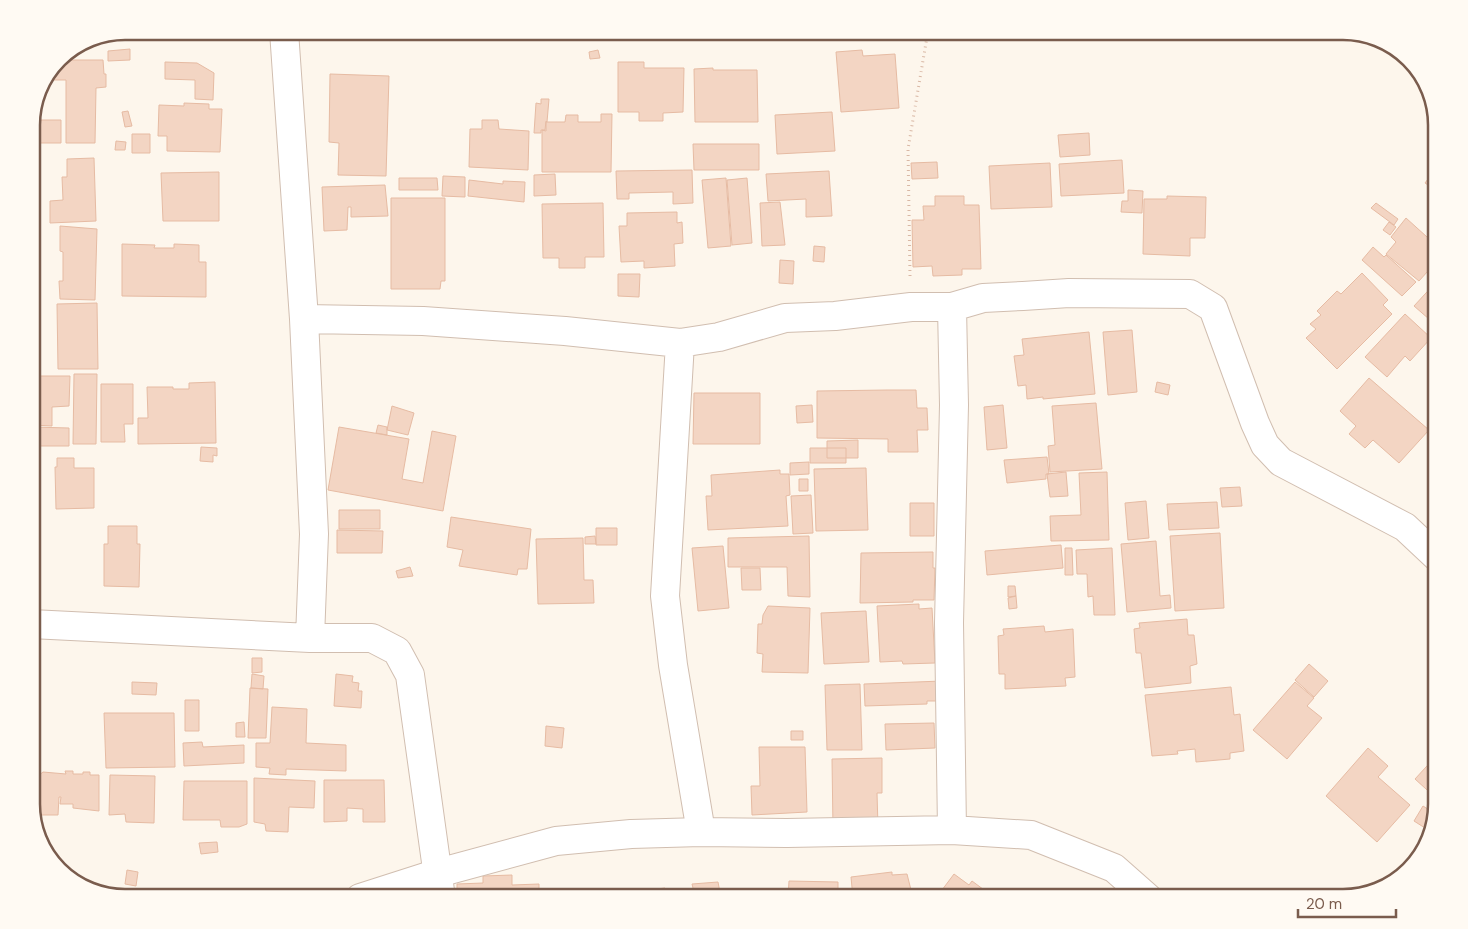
<svg xmlns="http://www.w3.org/2000/svg" width="1468" height="929" font-family="'DM Sans',sans-serif">
	<rect width="100%" height="100%" fill="#fdf6ec"/>
	<!-- building -->
	<path fill="#f3d5c3" stroke="#e6bba3" d="M 130,49 L 130,60 L 108,61 L 108,51 Z
		M 598,50 L 600,58 L 590,59 L 589,52 Z
		M 862,50 L 863,56 L 895,54 L 899,108 L 841,112 L 836,52 Z
		M 58,60 L 103,60 L 104,74 L 106,74 L 106,87 L 96,88 L 95,143 L 66,143 L 66,80 L 49,80 Z
		M 165,62 L 197,63 L 214,73 L 213,100 L 195,99 L 195,80 L 165,79 Z
		M 618,62 L 644,62 L 644,68 L 684,68 L 683,112 L 663,113 L 663,121 L 639,121 L 639,112 L 618,112 Z
		M 713,68 L 713,70 L 757,70 L 758,122 L 695,122 L 694,69 Z
		M 330,74 L 389,76 L 386,176 L 338,175 L 339,143 L 329,142 Z
		M 541,99 L 549,99 L 547,122 L 546,121 L 545,130 L 541,130 L 541,133 L 534,133 L 536,103 L 541,104 Z
		M 184,103 L 209,104 L 209,109 L 222,109 L 220,152 L 167,151 L 167,136 L 158,136 L 159,105 L 184,106 Z
		M 128,111 L 132,126 L 125,127 L 122,112 Z
		M 832,112 L 835,151 L 777,154 L 775,115 Z
		M 601,114 L 612,114 L 611,172 L 542,172 L 542,130 L 546,131 L 546,122 L 565,122 L 566,115 L 578,115 L 578,122 L 601,122 Z
		M 40,120 L 61,120 L 61,143 L 38,143 Z
		M 482,120 L 498,120 L 499,129 L 529,131 L 528,170 L 469,167 L 470,129 L 482,129 Z
		M 1089,133 L 1090,155 L 1060,157 L 1058,135 Z
		M 132,134 L 150,134 L 150,153 L 132,153 Z
		M 116,141 L 126,142 L 125,150 L 115,150 Z
		M 693,144 L 759,144 L 759,170 L 694,170 Z
		M 94,158 L 96,221 L 50,223 L 50,201 L 63,200 L 62,177 L 67,177 L 67,159 Z
		M 1122,160 L 1124,193 L 1061,196 L 1059,164 Z
		M 937,162 L 938,178 L 912,179 L 911,163 Z
		M 1050,163 L 1052,207 L 991,209 L 989,166 Z
		M 1437,167 L 1437,191 L 1425,183 Z
		M 692,170 L 693,203 L 673,204 L 673,192 L 629,193 L 629,199 L 617,199 L 616,171 Z
		M 829,171 L 832,216 L 806,217 L 806,199 L 768,201 L 766,174 Z
		M 219,172 L 219,221 L 163,221 L 161,173 Z
		M 555,174 L 556,195 L 534,196 L 534,175 Z
		M 443,176 L 465,177 L 465,197 L 442,196 Z
		M 399,178 L 437,178 L 438,190 L 399,190 Z
		M 726,178 L 731,246 L 708,248 L 702,180 Z
		M 747,178 L 752,243 L 732,245 L 727,180 Z
		M 469,180 L 503,184 L 503,181 L 525,182 L 524,202 L 468,196 Z
		M 385,185 L 388,216 L 351,217 L 351,207 L 348,207 L 347,230 L 324,231 L 322,187 Z
		M 1128,190 L 1143,191 L 1142,213 L 1121,212 L 1122,201 L 1128,201 Z
		M 935,196 L 964,196 L 964,205 L 979,205 L 981,269 L 962,269 L 962,275 L 933,276 L 932,266 L 913,267 L 912,220 L 924,220 L 923,206 L 935,206 Z
		M 1167,196 L 1206,197 L 1205,238 L 1190,238 L 1190,256 L 1143,254 L 1144,199 L 1167,199 Z
		M 391,198 L 445,198 L 445,281 L 441,281 L 440,289 L 391,289 Z
		M 780,202 L 785,245 L 762,246 L 760,203 Z
		M 603,203 L 604,257 L 585,257 L 585,268 L 559,268 L 559,258 L 543,258 L 542,204 Z
		M 1376,203 L 1398,219 L 1394,225 L 1371,208 Z
		M 677,212 L 677,223 L 682,222 L 683,243 L 674,244 L 675,266 L 644,268 L 644,261 L 621,262 L 619,226 L 627,226 L 627,213 Z
		M 1406,218 L 1437,246 L 1437,261 L 1419,281 L 1386,254 L 1396,242 L 1391,237 Z
		M 1389,222 L 1396,227 L 1390,235 L 1383,230 Z
		M 60,226 L 97,229 L 95,300 L 60,299 L 59,281 L 63,281 L 63,252 L 60,251 Z
		M 31,227 L 36,227 L 35,292 L 31,292 Z
		M 122,244 L 155,245 L 154,248 L 174,248 L 174,244 L 199,245 L 199,262 L 206,262 L 206,297 L 122,296 Z
		M 814,246 L 825,247 L 824,262 L 813,261 Z
		M 1373,247 L 1384,257 L 1386,255 L 1416,282 L 1402,296 L 1362,260 Z
		M 780,260 L 794,261 L 793,284 L 779,283 Z
		M 1362,273 L 1388,300 L 1383,305 L 1392,314 L 1337,369 L 1306,338 L 1316,329 L 1310,324 L 1321,315 L 1317,311 L 1337,291 L 1341,294 Z
		M 618,274 L 640,274 L 639,297 L 618,296 Z
		M 1437,281 L 1437,326 L 1414,306 Z
		M 97,303 L 98,369 L 58,369 L 57,304 Z
		M 1405,314 L 1431,338 L 1410,361 L 1405,356 L 1387,377 L 1365,357 Z
		M 1132,330 L 1137,392 L 1108,395 L 1103,332 Z
		M 1089,332 L 1095,394 L 1043,399 L 1043,397 L 1027,399 L 1026,385 L 1018,386 L 1014,356 L 1024,355 L 1022,339 Z
		M 74,374 L 97,374 L 96,444 L 73,444 Z
		M 31,376 L 70,376 L 69,406 L 52,407 L 52,426 L 31,425 Z
		M 1369,378 L 1429,430 L 1399,463 L 1373,440 L 1365,448 L 1349,434 L 1356,426 L 1340,411 Z
		M 215,382 L 216,443 L 138,444 L 138,418 L 148,418 L 147,387 L 173,387 L 173,389 L 189,389 L 189,383 Z
		M 1157,382 L 1170,385 L 1168,395 L 1155,392 Z
		M 101,384 L 133,384 L 133,424 L 124,424 L 125,442 L 101,442 Z
		M 887,390 L 916,390 L 917,408 L 927,408 L 928,430 L 917,430 L 918,452 L 888,452 L 888,439 L 817,438 L 817,391 Z
		M 694,393 L 760,393 L 760,444 L 693,444 Z
		M 1096,403 L 1102,469 L 1050,472 L 1048,446 L 1055,445 L 1052,406 Z
		M 812,405 L 813,422 L 797,423 L 796,406 Z
		M 1003,405 L 1007,448 L 987,450 L 984,407 Z
		M 392,406 L 414,413 L 408,435 L 387,430 Z
		M 378,425 L 387,427 L 387,435 L 376,433 Z
		M 32,427 L 69,428 L 69,446 L 32,446 Z
		M 339,427 L 409,439 L 402,479 L 423,483 L 432,431 L 456,436 L 443,511 L 328,490 Z
		M 858,440 L 858,458 L 827,458 L 827,441 Z
		M 201,447 L 217,448 L 217,456 L 213,455 L 213,462 L 200,461 Z
		M 810,448 L 846,448 L 846,463 L 810,463 Z
		M 1047,457 L 1049,474 L 1046,474 L 1046,479 L 1007,483 L 1004,460 Z
		M 57,458 L 74,458 L 74,468 L 94,468 L 94,508 L 56,509 L 55,467 L 57,467 Z
		M 809,462 L 809,474 L 790,475 L 790,463 Z
		M 866,468 L 868,530 L 816,531 L 814,469 Z
		M 780,470 L 780,474 L 789,474 L 790,495 L 786,496 L 788,526 L 708,530 L 706,496 L 712,496 L 711,475 Z
		M 1066,472 L 1068,496 L 1050,497 L 1047,474 Z
		M 1107,472 L 1109,540 L 1051,541 L 1050,516 L 1081,515 L 1079,473 Z
		M 799,479 L 808,479 L 808,491 L 799,491 Z
		M 1240,487 L 1242,506 L 1222,507 L 1220,488 Z
		M 811,495 L 813,533 L 793,534 L 791,496 Z
		M 1146,501 L 1149,538 L 1128,540 L 1125,503 Z
		M 1217,502 L 1219,528 L 1169,530 L 1167,504 Z
		M 910,503 L 934,503 L 934,536 L 910,536 Z
		M 339,510 L 380,510 L 380,529 L 339,529 Z
		M 451,517 L 531,529 L 527,569 L 518,569 L 517,575 L 459,566 L 463,550 L 447,547 Z
		M 108,526 L 137,526 L 137,544 L 140,544 L 139,587 L 104,586 L 104,544 L 108,544 Z
		M 596,528 L 617,528 L 617,545 L 596,545 Z
		M 337,530 L 383,531 L 382,553 L 337,553 Z
		M 1220,533 L 1224,608 L 1175,611 L 1170,536 Z
		M 595,536 L 596,544 L 585,544 L 585,537 Z
		M 809,536 L 810,597 L 788,596 L 787,567 L 728,567 L 728,538 Z
		M 583,538 L 584,580 L 593,580 L 594,603 L 538,604 L 536,539 Z
		M 1156,541 L 1160,596 L 1170,595 L 1171,608 L 1127,612 L 1121,544 Z
		M 1061,545 L 1063,568 L 987,575 L 985,551 Z
		M 723,546 L 729,608 L 698,611 L 692,548 Z
		M 1065,548 L 1072,548 L 1073,575 L 1065,575 Z
		M 1112,548 L 1115,615 L 1094,615 L 1093,596 L 1088,597 L 1087,574 L 1077,574 L 1076,550 Z
		M 933,552 L 933,568 L 935,568 L 934,600 L 913,600 L 913,602 L 860,603 L 861,553 Z
		M 410,567 L 413,576 L 398,578 L 396,571 Z
		M 741,568 L 760,568 L 761,590 L 742,590 Z
		M 1008,586 L 1015,586 L 1016,596 L 1008,597 Z
		M 1016,596 L 1017,608 L 1009,609 L 1008,598 Z
		M 919,604 L 919,609 L 932,608 L 935,663 L 903,664 L 902,661 L 880,662 L 877,606 Z
		M 768,606 L 810,608 L 808,673 L 762,672 L 763,654 L 757,653 L 758,624 L 762,624 L 763,615 Z
		M 866,611 L 869,662 L 824,664 L 821,613 Z
		M 1187,619 L 1188,635 L 1194,635 L 1197,664 L 1190,666 L 1191,683 L 1145,688 L 1141,653 L 1136,653 L 1134,629 L 1140,628 L 1139,623 Z
		M 1044,626 L 1045,632 L 1073,629 L 1075,677 L 1065,678 L 1066,686 L 1005,689 L 1005,674 L 999,674 L 998,636 L 1004,635 L 1003,629 Z
		M 252,658 L 262,658 L 262,672 L 252,673 Z
		M 1309,664 L 1328,681 L 1314,697 L 1295,680 Z
		M 252,674 L 264,676 L 263,689 L 251,688 Z
		M 336,674 L 353,676 L 352,682 L 359,683 L 358,691 L 362,691 L 361,708 L 334,706 Z
		M 942,681 L 943,701 L 927,701 L 927,704 L 865,706 L 864,684 Z
		M 132,682 L 157,683 L 156,695 L 132,694 Z
		M 1295,682 L 1314,698 L 1307,706 L 1322,718 L 1287,759 L 1253,730 Z
		M 860,684 L 862,750 L 827,750 L 825,685 Z
		M 1231,687 L 1234,715 L 1240,714 L 1244,751 L 1230,753 L 1230,759 L 1196,762 L 1195,749 L 1177,751 L 1178,754 L 1152,756 L 1145,695 Z
		M 250,688 L 268,689 L 266,738 L 248,738 Z
		M 185,700 L 199,700 L 199,731 L 185,731 Z
		M 272,707 L 307,709 L 306,743 L 346,745 L 346,771 L 286,769 L 286,775 L 269,774 L 270,768 L 256,767 L 256,743 L 270,743 Z
		M 104,713 L 174,713 L 175,767 L 106,768 Z
		M 244,722 L 245,737 L 236,737 L 236,723 Z
		M 934,723 L 935,748 L 886,750 L 885,724 Z
		M 546,726 L 564,728 L 562,748 L 545,746 Z
		M 791,731 L 803,731 L 803,740 L 791,740 Z
		M 202,742 L 203,747 L 244,745 L 244,763 L 184,766 L 183,743 Z
		M 759,747 L 805,747 L 807,812 L 752,815 L 751,786 L 760,786 Z
		M 1368,748 L 1388,766 L 1378,777 L 1410,805 L 1377,842 L 1326,796 Z
		M 1437,755 L 1437,799 L 1415,779 Z
		M 882,758 L 882,793 L 877,793 L 878,827 L 833,828 L 832,759 Z
		M 65,771 L 73,771 L 73,774 L 83,774 L 83,772 L 90,772 L 90,775 L 99,775 L 99,811 L 73,808 L 73,804 L 60,804 L 61,797 L 59,797 L 58,815 L 36,815 L 38,776 L 43,772 L 66,774 Z
		M 110,775 L 155,776 L 154,823 L 126,822 L 125,814 L 109,815 Z
		M 254,778 L 315,781 L 314,808 L 289,807 L 288,832 L 266,831 L 265,824 L 254,822 Z
		M 324,780 L 384,780 L 385,822 L 363,822 L 363,809 L 347,808 L 347,821 L 324,822 Z
		M 184,781 L 247,781 L 247,824 L 239,827 L 221,827 L 220,820 L 183,820 Z
		M 1423,806 L 1434,813 L 1425,828 L 1414,821 Z
		M 217,842 L 218,852 L 201,854 L 199,843 Z
		M 127,870 L 138,872 L 136,886 L 125,884 Z
		M 892,872 L 892,875 L 907,874 L 913,898 L 853,898 L 851,877 Z
		M 954,874 L 969,885 L 972,881 L 995,898 L 936,898 Z
		M 512,875 L 512,885 L 539,884 L 539,898 L 457,898 L 457,884 L 483,883 L 483,876 Z
		M 789,881 L 838,882 L 838,898 L 788,898 Z
		M 718,882 L 721,898 L 668,898 L 668,896 L 694,892 L 692,884 Z
		M 665,888 L 666,898 L 642,898 L 641,891 Z"/>
	<g fill="none" stroke-linecap="round" stroke-linejoin="round">
		<defs>
			<path id="street" d="M 284,31 L 304,319
				M 31,624 L 310,638 L 372,638 L 397,651 L 410,675 L 441,898
				M 310,638 L 314,534 L 304,319 L 423,321 L 565,331 L 680,343
				M 952,830 L 949,623 L 954,405 L 952,307 L 983,298 L 1023,296 L 1069,293 L 1190,294 L 1213,308 L 1255,423 L 1265,445 L 1281,462 L 1405,527 L 1437,557
				M 701,832 L 673,665 L 665,596 L 680,343 L 719,337 L 785,318 L 835,316 L 911,307 L 952,307
				M 360,898 L 438,873 L 556,841 L 631,834 L 701,832 L 787,833 L 952,830 L 1031,835 L 1114,868 L 1148,898"/>
		</defs>
		<!-- street casing -->
		<use href="#street" stroke="#d1beb0" stroke-width="30"/>
		<!-- path -->
		<path stroke="#d9b8a5" stroke-width="3" stroke-dasharray="1 4" stroke-linecap="butt" d="M 910,276 L 908,149 L 928,31"/>
		<!-- street -->
		<use href="#street" stroke="#fff" stroke-width="28"/>
	</g>
	<!-- crop -->
	<path d="M0 0H1468V929H0ZM125 40H1343A85 85 0 0 1 1428 125V804A85 85 0 0 1 1343 889H125A85 85 0 0 1 40 804V125A85 85 0 0 1 125 40Z" fill="#fffaf3" fill-rule="evenodd"/>
	<path fill="none" stroke="#7a5c4d" stroke-width="2.5" d="M125 40H1343A85 85 0 0 1 1428 125V804A85 85 0 0 1 1343 889H125A85 85 0 0 1 40 804V125A85 85 0 0 1 125 40Z"/>
	<!-- scale -->
	<path d="M1298 909v8h98v-8" fill="none" stroke="#7a5c4d" stroke-width="2.5"/>
	<text x="1306" y="909" font-size="15" fill="#7a5c4d" stroke="#fffaf3" stroke-width="4" paint-order="stroke">20 m</text>
</svg>
